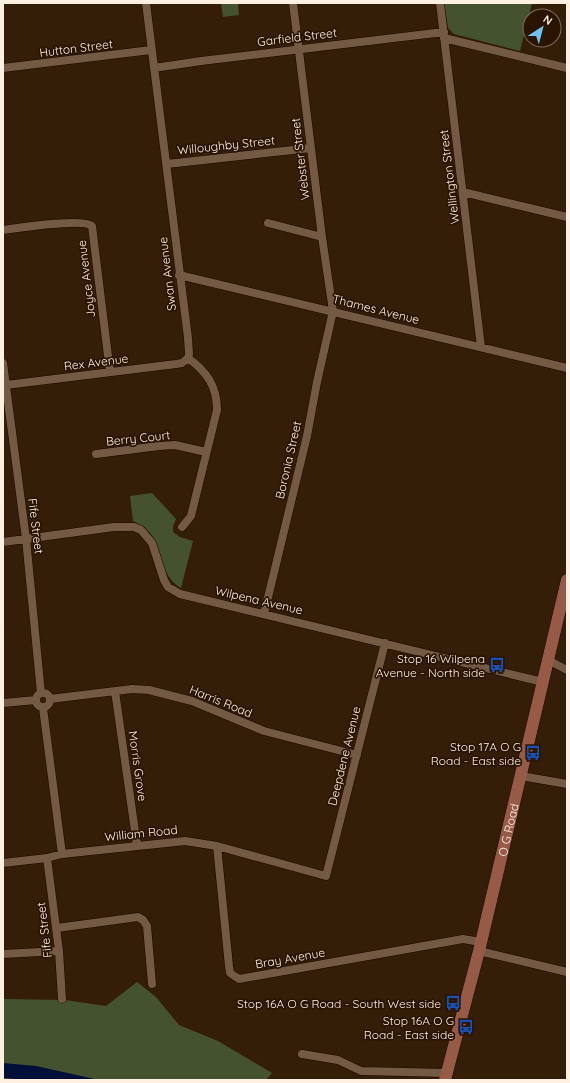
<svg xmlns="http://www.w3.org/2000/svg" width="570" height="1083" font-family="Quicksand,sans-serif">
	<rect width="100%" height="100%" fill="#341e07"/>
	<!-- green -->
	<path fill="#445230" d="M 221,3 L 238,3 L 239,15 L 223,17 Z
		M 444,3 L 532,3 L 520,51 L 454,34 L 448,28 Z
		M 152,493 L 176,519 L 173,526 L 173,532 L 180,537 L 193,541 L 181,588 C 152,570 170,538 133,521 L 130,496 Z
		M 137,982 L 156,997 L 179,1025 L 218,1041 L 272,1073 L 266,1080 L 3,1080 L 3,999 L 65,1000 L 106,1006 Z"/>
	<!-- water -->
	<path fill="#000f38" d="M 3,1063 L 36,1066 L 99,1080 L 30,1080 L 3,1078 Z"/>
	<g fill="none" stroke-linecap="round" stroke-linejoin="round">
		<defs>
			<path id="minor" d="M 146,3 L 188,338 L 189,354 L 188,358 C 207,372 217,386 217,410 L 191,516 L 182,527
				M 440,3 L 481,347
				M 444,38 L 567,68
				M 3,68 L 151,50
				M 154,68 L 201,61 L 444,32
				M 167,164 L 311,148
				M 463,192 L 567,217
				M 268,223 L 322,237
				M 3,230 C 18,228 83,218 92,226 L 110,372
				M 179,275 L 567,368
				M 3,363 L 26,539 L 41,693
				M 6,385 L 176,364 L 182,363 L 188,358
				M 96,454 L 159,446 L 175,445 L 206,452
				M 3,542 L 114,527 L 134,527 L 141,530 L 152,543 L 164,580 L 168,587 L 180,594 L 543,682
				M 264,614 L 307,436 L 317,382 L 333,311 L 322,237 L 293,3
				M 548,660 L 567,670
				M 115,691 L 137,845
				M36 700a7 7 0 1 1 14 0a7 7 0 1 1-14 0Z
				M 50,699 L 132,689 L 149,690 L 192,701 L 264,731 L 357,755
				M 3,703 L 36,700
				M 43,708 L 62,854
				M 521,776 L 567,784
				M 217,846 L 229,966 L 230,973 L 239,979 L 463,939 L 481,942
				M 47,858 L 59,951 L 62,999
				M 3,863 L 47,858 L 62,854 L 185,841 L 217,846 L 326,876 L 385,643
				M 57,928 L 138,917 L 143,920 L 147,926 L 152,984
				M 479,951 L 567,972
				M 3,954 L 59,951
				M 302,1054 L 338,1060 L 361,1071 L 447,1073"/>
			<g id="secondary">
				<path id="s1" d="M 445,1080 L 479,951 L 567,580"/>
			</g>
		</defs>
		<!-- minor casing -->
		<use href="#minor" stroke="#1a0700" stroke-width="9"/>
		<!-- secondary casing -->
		<use href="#secondary" stroke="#1a0700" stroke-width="13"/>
		<!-- minor -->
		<use href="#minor" stroke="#745a43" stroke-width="8"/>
		<!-- secondary -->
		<use href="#secondary" stroke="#975a47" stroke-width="12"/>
	</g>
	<!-- icons -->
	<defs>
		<symbol id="bus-bare" viewBox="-9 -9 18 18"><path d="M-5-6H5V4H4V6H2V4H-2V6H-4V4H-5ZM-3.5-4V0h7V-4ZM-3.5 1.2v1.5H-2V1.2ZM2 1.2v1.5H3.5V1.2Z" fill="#1a4fb4" stroke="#291400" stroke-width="2.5" paint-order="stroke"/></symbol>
	</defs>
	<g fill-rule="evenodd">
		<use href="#bus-bare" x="486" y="654" width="22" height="22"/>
		<use href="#bus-bare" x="522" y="742" width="22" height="22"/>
		<use href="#bus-bare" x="442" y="992" width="22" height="22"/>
		<use href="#bus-bare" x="455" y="1016" width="22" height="22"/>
	</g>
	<g text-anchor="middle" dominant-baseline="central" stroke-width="3.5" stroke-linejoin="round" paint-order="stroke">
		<!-- street labels -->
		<g font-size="12" fill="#fff0e2" stroke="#291400">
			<text transform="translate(297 37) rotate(-7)">Garfield Street</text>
			<text transform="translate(76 48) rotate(-7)">Hutton Street</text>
			<text transform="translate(226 145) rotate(-6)">Willoughby Street</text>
			<text transform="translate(300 159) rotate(-97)">Webster Street</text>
			<text transform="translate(449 177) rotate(-97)">Wellington Street</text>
			<text transform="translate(167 274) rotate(-97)">Swan Avenue</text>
			<text transform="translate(86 279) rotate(-97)">Joyce Avenue</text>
			<text transform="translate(376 309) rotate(14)">Thames Avenue</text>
			<text transform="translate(96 362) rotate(-7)">Rex Avenue</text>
			<text transform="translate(138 438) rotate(-6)">Berry Court</text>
			<text transform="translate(288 460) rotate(-77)">Boronia Street</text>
			<text transform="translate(36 526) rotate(83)">Fife Street</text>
			<text transform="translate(259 600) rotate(13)">Wilpena Avenue</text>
			<text transform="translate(221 701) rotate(22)">Harris Road</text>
			<text transform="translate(344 756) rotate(-76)">Deepdene Avenue</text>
			<text transform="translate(138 766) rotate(82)">Morris Grove</text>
			<text stroke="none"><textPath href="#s1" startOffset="258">O G Road</textPath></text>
			<text transform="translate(141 833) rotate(-6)">William Road</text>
			<text transform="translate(44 930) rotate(-97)">Fife Street</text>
			<text transform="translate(290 958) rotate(-10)">Bray Avenue</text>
		</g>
		<!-- poi labels -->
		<g font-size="12" fill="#fff0e2" stroke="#291400" text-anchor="end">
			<text x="485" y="658">Stop 16 Wilpena<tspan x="485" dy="14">Avenue - North side</tspan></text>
			<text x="521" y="746">Stop 17A O G<tspan x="521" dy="14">Road - East side</tspan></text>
			<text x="441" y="1003">Stop 16A O G Road - South West side</text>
			<text x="454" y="1020">Stop 16A O G<tspan x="454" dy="14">Road - East side</tspan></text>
		</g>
	</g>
	<!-- border -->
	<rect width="570" height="1083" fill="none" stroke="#fff0e2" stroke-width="8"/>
	<!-- north arrow -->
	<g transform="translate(542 28) rotate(36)"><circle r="19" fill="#291400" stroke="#7f6c5a"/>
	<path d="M0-3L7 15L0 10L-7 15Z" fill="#70c2f4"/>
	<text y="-6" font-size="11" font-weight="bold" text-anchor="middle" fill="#fff0e2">N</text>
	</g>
</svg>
